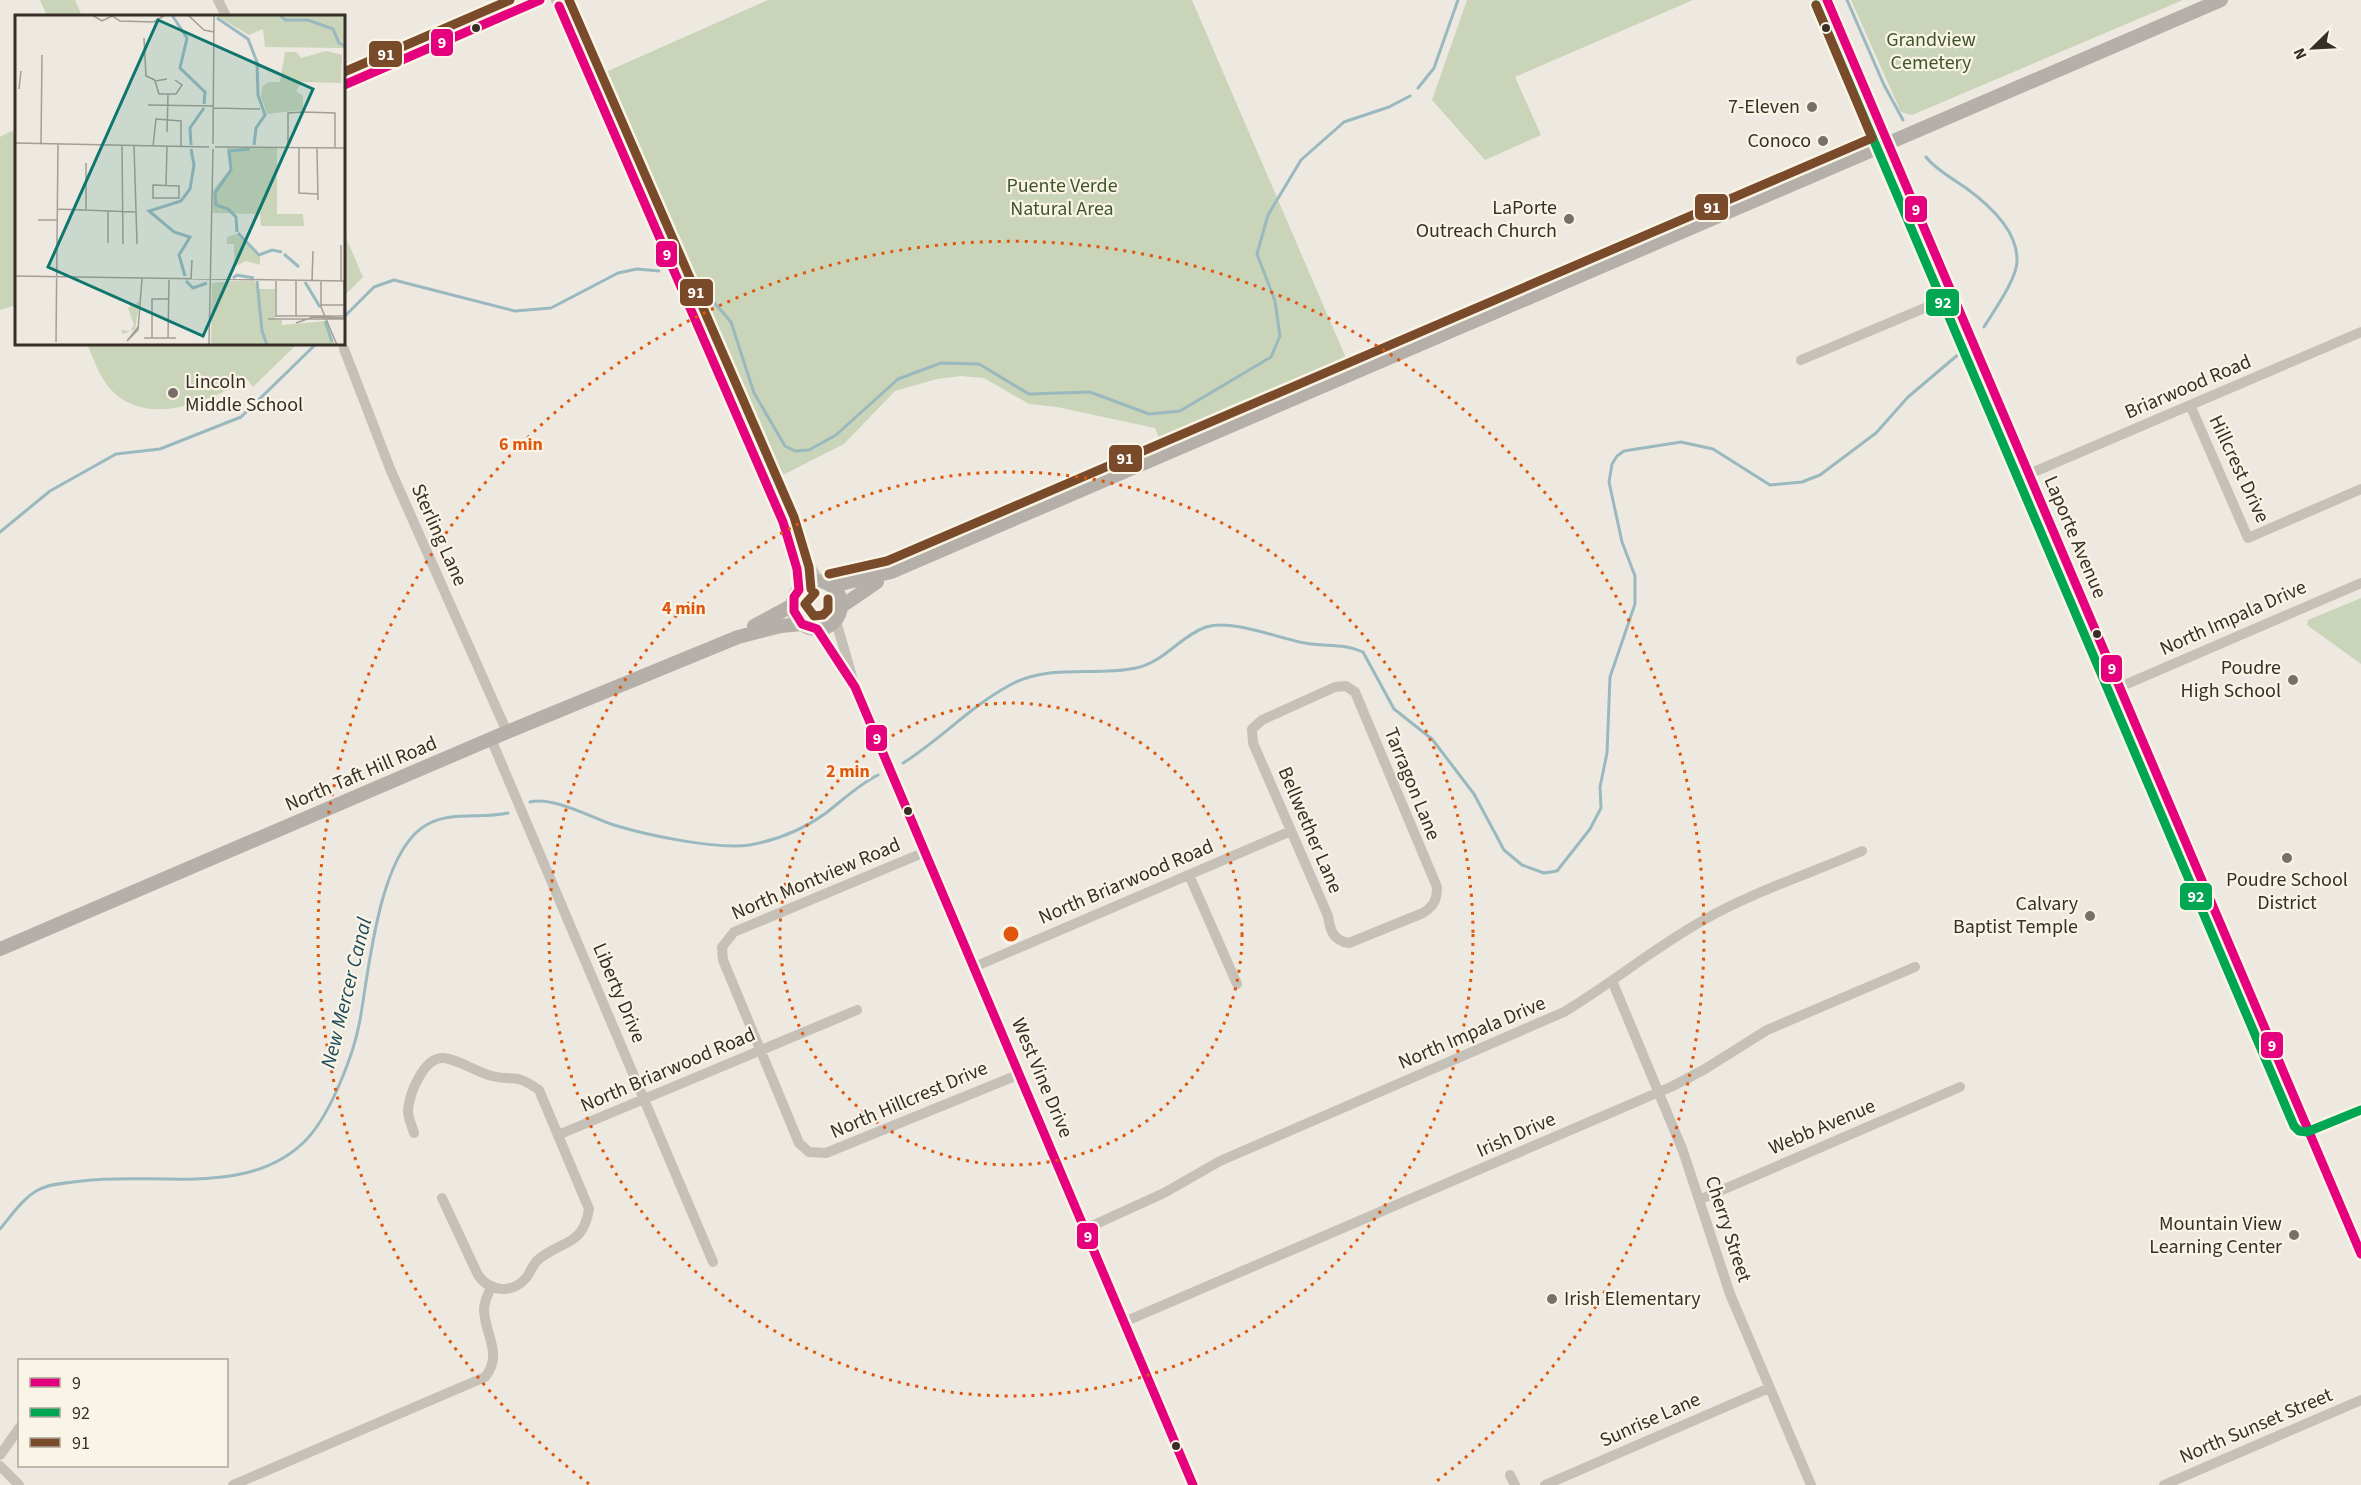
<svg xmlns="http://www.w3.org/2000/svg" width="2361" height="1485" font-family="'Source Sans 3',sans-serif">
	<rect width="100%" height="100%" fill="#ede9e0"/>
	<!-- green -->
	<path fill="#cad4b9" d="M 40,0 L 75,0 L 82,16 L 47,16 Z
		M 768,0 L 1192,0 L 1346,358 L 1160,440 L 1155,428 L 1057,407 L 1029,404 L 984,378 L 961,376 L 937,379 L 895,391 L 844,444 L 777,478 L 599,75 Z
		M 1467,0 L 1693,0 L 1515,77 L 1541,135 L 1485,160 L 1432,100 Z
		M 1851,0 L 2183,0 L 1912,115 L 1901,112 Z
		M 11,131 L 16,134 L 16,305 L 0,310 L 0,137 Z
		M 344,233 L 363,277 L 344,296 Z
		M 87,344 L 297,344 L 253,387 L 247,379 C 208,403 142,430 107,385 C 98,373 93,357 87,344 Z
		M 2361,598 L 2361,664 L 2307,625 L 2308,620 Z"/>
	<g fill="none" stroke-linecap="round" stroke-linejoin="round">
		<!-- stream -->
		<path stroke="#9ab9bf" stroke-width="3" d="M 1847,0 L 1884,85 L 1903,120
			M 1418,88 L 1434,68 L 1458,0
			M 1926,157 C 1935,169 1953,179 1966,188 C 1988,204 2018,231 2017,261 C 2017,279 1993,312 1984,327
			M 693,284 L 711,299 L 731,322 L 754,393 L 785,446 L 795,451 L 809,450 L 836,435 L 898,379 L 941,363 L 979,364 L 1029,394 L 1090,392 L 1149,414 L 1180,411 L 1271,357 L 1280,336 L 1275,301 L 1257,254 L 1268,215 L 1301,160 L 1344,122 L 1389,107 L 1410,96
			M 344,317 L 374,287 L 394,280 L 515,311 L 551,308 L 618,273 L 637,269 L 659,271
			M 0,532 L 50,491 L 116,454 L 160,449 L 241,417 L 316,344
			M 903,763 C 940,740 971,706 1010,685 C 1050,663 1094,677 1136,668 C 1166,661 1180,636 1206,627 C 1233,619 1277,638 1305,643 C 1324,647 1344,643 1363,652 L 1394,709 L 1432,739 L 1474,794 L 1504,850 L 1522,865 L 1544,873 L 1557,871 L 1590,829 L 1601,808 L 1600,787 L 1607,753 L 1610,677 L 1635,604 L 1635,576 L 1622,542 L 1609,482 L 1612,464 L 1617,456 L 1624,451 L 1681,442 L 1713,449 L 1770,485 L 1802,482 L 1820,475 L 1876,433 L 1908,397 L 1960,353
			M 530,802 C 553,796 592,818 614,825 C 646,835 717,850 750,845 C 777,840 804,829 826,813 C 843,800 858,785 878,775
			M 0,1229 C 11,1216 23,1198 38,1190 C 51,1183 68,1183 82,1181 C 155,1171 250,1199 307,1139 C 331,1113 354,1054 360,1020 C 369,970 379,849 428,824 C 452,811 482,819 508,813"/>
		<!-- minor -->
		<path stroke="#c6c1b8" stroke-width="10" d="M 218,0 L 226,16
			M 556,0 L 783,522 L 797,569 L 799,590
			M 1827,0 L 2361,1254
			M 344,85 L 540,0
			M 344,349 L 391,471 L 507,732
			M 1801,360 L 1953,296
			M 2190,405 L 2248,538 L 2361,489
			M 2029,474 L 2361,332
			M 787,527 L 819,581
			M 836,621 L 855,687 L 1193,1485
			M 817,629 L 836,656 L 845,675
			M 1346,686 L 1355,692 L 1437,887 C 1437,900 1434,906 1423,913 L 1349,943 C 1334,941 1330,931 1328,916 L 1253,743 L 1252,729 L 1262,720 L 1335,687 Z
			M 2120,687 L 2361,583
			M 491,739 L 713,1262
			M 925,852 L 734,932 L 722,947 L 723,960 L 799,1143 L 809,1152 L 826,1153 L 1020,1074
			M 1189,875 L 1237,984
			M 974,967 L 1291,831
			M 1613,983 L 1683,1151 L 1730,1294 L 1811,1485
			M 414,1133 C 412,1126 408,1118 408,1111 C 409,1094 424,1056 444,1058 C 460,1060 476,1072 492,1076 C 516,1082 513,1072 539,1090 L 589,1209 C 583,1246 563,1240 539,1259 C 533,1263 531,1272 526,1278 C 512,1294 490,1292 478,1275 L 442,1198
			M 558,1135 L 857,1010
			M 1699,1200 L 1960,1087
			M 1085,1229 L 1164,1193 L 1220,1161 L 1564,1012 C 1612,983 1654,948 1702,921 C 1752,892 1809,874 1862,851
			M 1124,1322 L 1673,1086 L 1705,1069 L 1767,1030 L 1915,967
			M 0,1455 L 20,1427
			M 0,1466 L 19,1485
			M 1510,1475 L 1515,1485
			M 233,1485 L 485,1377 C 504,1354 484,1334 484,1309 C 484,1302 488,1294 491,1287
			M 1545,1485 L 1769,1388
			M 2164,1485 L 2361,1400"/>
		<!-- major -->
		<path stroke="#b4afa8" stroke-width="14" d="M793 605a24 24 0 1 1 48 0a24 24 0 1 1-48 0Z
			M 832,586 L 891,572 L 2221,0
			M 842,606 L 877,582
			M 754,626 L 793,605
			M 0,949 L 507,732 L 738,637 L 781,626 L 802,624"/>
		<defs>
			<path id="bus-1" d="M 1827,0 L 2361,1254
				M 559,6 L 783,522 L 797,569 L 799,590 L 794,597 L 794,611 L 802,624 L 817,629 L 855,687 L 1193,1485
				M 344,85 L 540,0"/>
			<path id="bus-2" d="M 1816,5 L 2294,1126 L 2299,1131 L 2307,1132 L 2361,1110"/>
			<path id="bus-3" d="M 569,0 L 794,517 L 809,567 L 811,589
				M 344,72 L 510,0
				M 829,574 L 887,561 L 1872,138 L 1816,5
				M 815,593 L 805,604 L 814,616 L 823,615 L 828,610 L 828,599"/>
		</defs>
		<!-- bus-1 casing -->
		<use href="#bus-1" stroke="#faf4e6" stroke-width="14"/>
		<!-- bus-2 casing -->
		<use href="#bus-2" stroke="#faf4e6" stroke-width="14"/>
		<!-- bus-3 casing -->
		<use href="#bus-3" stroke="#faf4e6" stroke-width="14"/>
		<!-- bus-1 -->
		<use href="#bus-1" stroke="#e5007d" stroke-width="9"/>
		<!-- bus-2 -->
		<use href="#bus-2" stroke="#00a651" stroke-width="9"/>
		<!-- bus-3 -->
		<use href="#bus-3" stroke="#7a4b2a" stroke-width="9"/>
	</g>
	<!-- distance rings -->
	<g fill="none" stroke="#df570d" stroke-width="3" stroke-dasharray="3 6">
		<circle cx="1011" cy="934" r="231"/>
		<circle cx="1011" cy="934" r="462"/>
		<path d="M589 1484A693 693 0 1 1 1433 1484"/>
	</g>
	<!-- markers -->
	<g fill="#372e27" stroke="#faf4e6" stroke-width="2">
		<circle cx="476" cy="28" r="5"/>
		<circle cx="1826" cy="28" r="5"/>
		<circle cx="2097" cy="634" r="5"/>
		<circle cx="908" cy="811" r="5"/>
		<circle cx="1176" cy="1446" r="5"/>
	</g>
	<g fill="#776f68" stroke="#faf4e6" stroke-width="2">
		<circle cx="1812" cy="107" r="6"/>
		<circle cx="1823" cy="141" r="6"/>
		<circle cx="1569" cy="219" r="6"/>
		<circle cx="173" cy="393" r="6"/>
		<circle cx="2293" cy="680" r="6"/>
		<circle cx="2287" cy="858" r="6"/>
		<circle cx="2090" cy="916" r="6"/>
		<circle cx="2294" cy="1235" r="6"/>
		<circle cx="1552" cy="1299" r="6"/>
	</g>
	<g text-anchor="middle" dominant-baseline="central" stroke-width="4.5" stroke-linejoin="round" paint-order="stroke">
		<!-- park labels -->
		<g font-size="20" fill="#3e5629" stroke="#faf4e6">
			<text x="1931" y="40">Grandview<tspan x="1931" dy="23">Cemetery</tspan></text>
			<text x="1062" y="186">Puente Verde<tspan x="1062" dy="23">Natural Area</tspan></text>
		</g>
		<!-- poi labels -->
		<g font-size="20" fill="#372e27" stroke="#faf4e6" text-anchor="end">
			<text x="1800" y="107">7-Eleven</text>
			<text x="1811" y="141">Conoco</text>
			<text x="1557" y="208">LaPorte<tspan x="1557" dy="23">Outreach Church</tspan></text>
			<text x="185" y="382" text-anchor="start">Lincoln<tspan x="185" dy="23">Middle School</tspan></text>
			<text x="2281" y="668">Poudre<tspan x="2281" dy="23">High School</tspan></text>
			<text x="2287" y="880" text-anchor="middle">Poudre School<tspan x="2287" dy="23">District</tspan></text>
			<text x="2078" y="904">Calvary<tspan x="2078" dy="23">Baptist Temple</tspan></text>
			<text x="2282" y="1224">Mountain View<tspan x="2282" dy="23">Learning Center</tspan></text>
			<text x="1564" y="1299" text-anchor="start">Irish Elementary</text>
		</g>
		<!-- street labels -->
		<g font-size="20" fill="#372e27" stroke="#faf4e6">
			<text transform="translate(2188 387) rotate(-23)">Briarwood Road</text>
			<text transform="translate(2239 469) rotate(65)">Hillcrest Drive</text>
			<text transform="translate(439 535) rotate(66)">Sterling Lane</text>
			<text transform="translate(2075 537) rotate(67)">Laporte Avenue</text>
			<text transform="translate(2233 618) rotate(-24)">North Impala Drive</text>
			<text transform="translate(361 774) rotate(-23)">North Taft Hill Road</text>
			<text transform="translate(1412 784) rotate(68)">Tarragon Lane</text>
			<text transform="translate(1310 830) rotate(67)">Bellwether Lane</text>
			<text transform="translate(816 879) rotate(-23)">North Montview Road</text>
			<text transform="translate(1126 882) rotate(-23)">North Briarwood Road</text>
			<text transform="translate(619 993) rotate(67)">Liberty Drive</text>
			<text transform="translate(1472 1033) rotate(-23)">North Impala Drive</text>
			<text transform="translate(668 1070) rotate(-23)">North Briarwood Road</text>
			<text transform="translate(1042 1078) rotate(67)">West Vine Drive</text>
			<text transform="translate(909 1100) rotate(-23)">North Hillcrest Drive</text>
			<text transform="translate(1822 1127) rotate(-23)">Webb Avenue</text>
			<text transform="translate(1516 1135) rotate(-24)">Irish Drive</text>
			<text transform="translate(1728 1229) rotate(72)">Cherry Street</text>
			<text transform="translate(1650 1420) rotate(-24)">Sunrise Lane</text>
			<text transform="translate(2256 1426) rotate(-23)">North Sunset Street</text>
		</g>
		<!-- water labels -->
		<g font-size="21" font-style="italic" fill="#1b4a5a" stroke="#faf4e6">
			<text transform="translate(346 993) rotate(-76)">New Mercer Canal</text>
		</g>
	</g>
	<!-- overview -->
	<g transform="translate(15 15)">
		<rect width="330" height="330" fill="#ede9e0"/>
		<path d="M 330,0 L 330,33 L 250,32 L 248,14 L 234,20 L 202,1 ZM 311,36 L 327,40 L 326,68 L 287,67 L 281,76 L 288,81 L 288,95 L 252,99 L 246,82 L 247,72 L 253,67 L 265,67 L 270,37 L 281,37 L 286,43 ZM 212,133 L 262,133 L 262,199 L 288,199 L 289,211 L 246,211 L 245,199 L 198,198 L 198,175 L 215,154 ZM 221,219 L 245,241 L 245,250 L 231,246 L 219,252 L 219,229 L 212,229 L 212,222 ZM 219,266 L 239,266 L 244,274 L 260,274 L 260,305 L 267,305 L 267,310 L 312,306 L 320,330 L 196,330 L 197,268 ZM 125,286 L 120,314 L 108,319 L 106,315 L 115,316 L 119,310 L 113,293 Z" fill="#cad4b9"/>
		<path fill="none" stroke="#9ab9bf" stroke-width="3" d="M 157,0 L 172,23 L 165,53 L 190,77 L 189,89M 265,0 L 270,5 L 293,5 L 318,14 L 324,28 L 330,31M 202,3 L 233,24 L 242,47 L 243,80 L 250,100 L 241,113 L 239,130M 176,130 L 175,113 L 189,93M 222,217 L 221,202 L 213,194 L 201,190 L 200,178 L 216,155 L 214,136 L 235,134M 223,218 L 244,240 L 257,235 L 267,237M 269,239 L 284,252M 170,261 L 164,240 L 175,222 L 159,217 L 134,196 L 166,186 L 175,174 L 179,150 L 176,134M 218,263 L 222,260 L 239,263M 171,266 L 178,273 L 192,268M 242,266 L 247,316 L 252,330M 290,267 L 305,292M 310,306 L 317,327"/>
		<path fill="none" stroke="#a49e96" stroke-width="1.5" d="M 77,0 L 87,6 L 97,1M 96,0 L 105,6 L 139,7 L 150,0M 173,0 L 189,15 L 199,17M 129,23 L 131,61 L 140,65M 152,64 L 140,66 L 144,79 L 161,79 L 167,70 L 160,65M 4,74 L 6,56M 133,90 L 198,91M 199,93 L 245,94M 152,117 L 153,80M 0,128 L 194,132M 26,129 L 27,40M 198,129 L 199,0M 107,130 L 108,229M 119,130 L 122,229M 138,131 L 141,104 L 166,106 L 166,131M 200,132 L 330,133M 273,132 L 273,98 L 288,97 L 320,98 L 320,132M 284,132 L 284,178 L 302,179M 302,133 L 303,185M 138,170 L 164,171 L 164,183 L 138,183 ZM 151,170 L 152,131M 42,194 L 120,197M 71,194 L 71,148M 23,205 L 42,205M 93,228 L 93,196M 0,261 L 330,266M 176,264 L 177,245M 261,265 L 261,302M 297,266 L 298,236M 306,266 L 306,292 L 322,330M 326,266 L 326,230M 306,290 L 329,290M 261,301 L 330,301M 281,301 L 281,266M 329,301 L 329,266M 253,304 L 330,304M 281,308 L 298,302 L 330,303M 123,312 L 112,326 L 123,315 L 127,264M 129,323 L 161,323M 137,323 L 137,284 L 153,284M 153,323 L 154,265M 41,327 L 43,129M 194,330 L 198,134"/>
		<path fill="#0f766e" fill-opacity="0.15" stroke="#0f766e" stroke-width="3" d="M 143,5 L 298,74 L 188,321 L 33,252 Z"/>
		<rect width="330" height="330" fill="none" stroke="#372e27" stroke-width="3"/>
	</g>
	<circle cx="1011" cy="934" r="9" fill="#df570d" stroke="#faf4e6" stroke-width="3"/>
	<g font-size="18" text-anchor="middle" font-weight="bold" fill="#df570d" stroke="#faf4e6" stroke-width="4.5" stroke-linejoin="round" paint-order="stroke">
		<text x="521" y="450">6 min</text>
		<text x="684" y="614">4 min</text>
		<text x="848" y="777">2 min</text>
	</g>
	<g stroke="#faf4e6" stroke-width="2">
		<rect x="430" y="28" width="24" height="29" rx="6" fill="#e5007d"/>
		<rect x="368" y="40" width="35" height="28" rx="6" fill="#7a4b2a"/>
		<rect x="1694" y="193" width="35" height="28" rx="6" fill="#7a4b2a"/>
		<rect x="1904" y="195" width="24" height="28" rx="6" fill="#e5007d"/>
		<rect x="655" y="240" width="23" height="28" rx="6" fill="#e5007d"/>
		<rect x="679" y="278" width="35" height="29" rx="6" fill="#7a4b2a"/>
		<rect x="1925" y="288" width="35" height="29" rx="6" fill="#00a651"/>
		<rect x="1108" y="444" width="35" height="29" rx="6" fill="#7a4b2a"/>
		<rect x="2100" y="654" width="23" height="29" rx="6" fill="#e5007d"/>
		<rect x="865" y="724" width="23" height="28" rx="6" fill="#e5007d"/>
		<rect x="2179" y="882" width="34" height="29" rx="6" fill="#00a651"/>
		<rect x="2260" y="1031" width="24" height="28" rx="6" fill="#e5007d"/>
		<rect x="1076" y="1222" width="23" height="28" rx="6" fill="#e5007d"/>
	</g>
	<g font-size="16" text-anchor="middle" font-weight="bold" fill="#fff">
		<text x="442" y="48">9</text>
		<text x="386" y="60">91</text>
		<text x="1712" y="213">91</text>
		<text x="1916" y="215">9</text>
		<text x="667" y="260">9</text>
		<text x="696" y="298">91</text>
		<text x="1943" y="308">92</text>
		<text x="1125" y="464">91</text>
		<text x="2112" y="674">9</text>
		<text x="877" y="744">9</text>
		<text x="2196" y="902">92</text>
		<text x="2272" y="1051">9</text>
		<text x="1088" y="1242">9</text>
	</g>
	<!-- legend -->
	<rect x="18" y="1359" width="210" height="108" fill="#faf4e6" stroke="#aca59a" stroke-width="1.5"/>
	<rect x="30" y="1378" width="30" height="9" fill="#e5007d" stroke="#aca59a" stroke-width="1.5"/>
	<text x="72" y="1389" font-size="18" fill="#372e27">9</text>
	<rect x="30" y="1408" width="30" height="9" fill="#00a651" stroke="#aca59a" stroke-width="1.5"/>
	<text x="72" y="1419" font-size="18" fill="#372e27">92</text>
	<rect x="30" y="1438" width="30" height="9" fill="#7a4b2a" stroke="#aca59a" stroke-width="1.5"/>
	<text x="72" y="1449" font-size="18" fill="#372e27">91</text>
	<!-- north arrow -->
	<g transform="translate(2313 48) rotate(246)" stroke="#faf4e6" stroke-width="4.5" paint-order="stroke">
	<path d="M0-4.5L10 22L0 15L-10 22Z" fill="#372e27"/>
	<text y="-9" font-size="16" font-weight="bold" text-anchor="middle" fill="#372e27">N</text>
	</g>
</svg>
